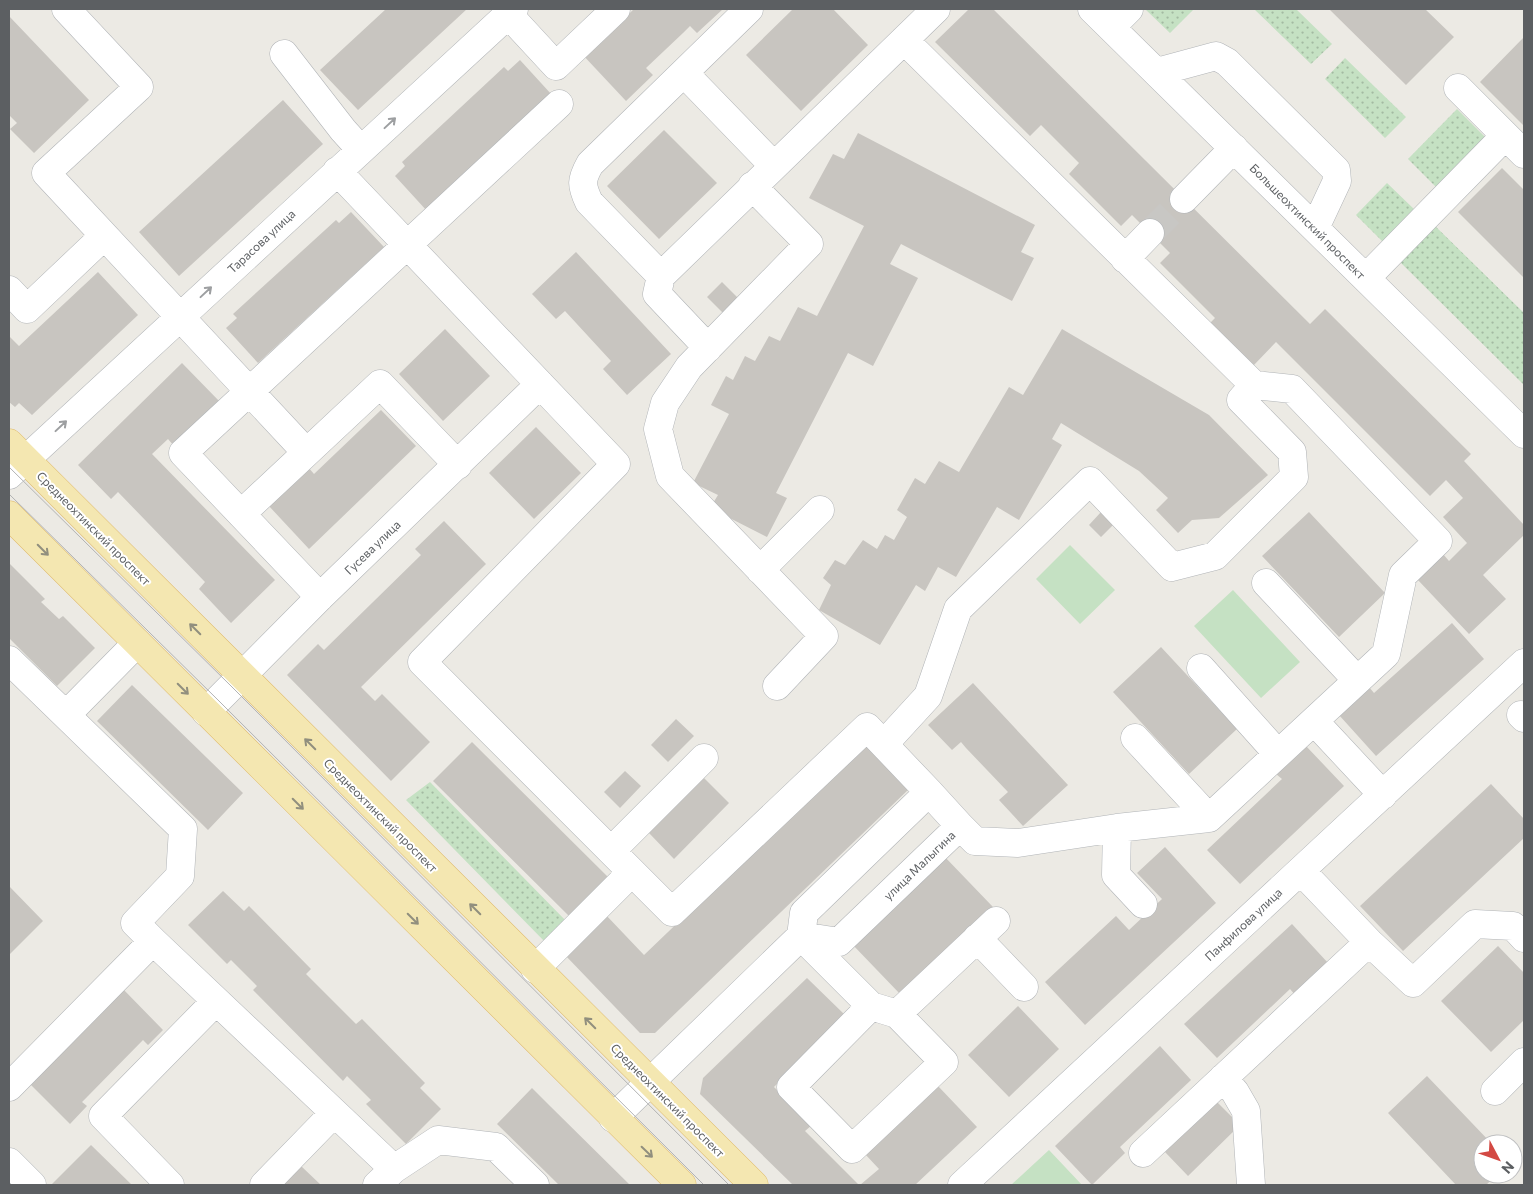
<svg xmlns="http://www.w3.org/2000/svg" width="1533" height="1194" font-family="Commissioner,sans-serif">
	<defs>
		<pattern id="grass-dots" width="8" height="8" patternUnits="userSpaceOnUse" patternTransform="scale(1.25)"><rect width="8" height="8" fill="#c5e1c3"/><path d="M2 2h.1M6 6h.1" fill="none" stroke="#a3baa2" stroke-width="1.8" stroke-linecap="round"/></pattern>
	</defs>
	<rect width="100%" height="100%" fill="#eceae4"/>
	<!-- grass -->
	<path fill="url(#grass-dots)" d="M 1145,9 L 1194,9 L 1170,33 Z
		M 1254,9 L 1296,9 L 1332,44 L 1311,64 Z
		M 1345,58 L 1406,117 L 1385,138 L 1325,79 Z
		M 1457,109 L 1485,137 L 1436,187 L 1408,159 Z
		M 1387,183 L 1416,211 L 1385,244 L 1356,215 Z
		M 1434,225 L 1524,313 L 1524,385 L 1399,261 Z
		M 430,782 L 568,923 L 547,944 L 406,800 Z"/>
	<!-- park -->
	<path fill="#c5e1c3" d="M 1070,545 L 1115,590 L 1080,624 L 1036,579 Z
		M 1233,590 L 1300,662 L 1261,698 L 1194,626 Z
		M 1049,1150 L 1082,1185 L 1011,1185 Z"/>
	<!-- building -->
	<path fill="#c8c5c0" d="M 386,9 L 467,9 L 358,110 L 320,70 Z
		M 634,9 L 723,9 L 697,33 L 690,26 L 683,33 L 646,68 L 653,75 L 626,101 L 581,53 L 605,37 Z
		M 793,9 L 833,9 L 868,45 L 801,111 L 746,55 Z
		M 969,9 L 993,9 L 1310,324 L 1325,309 L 1471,454 L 1464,461 L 1524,525 L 1524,535 L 1483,575 L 1506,599 L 1469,634 L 1417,579 L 1443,554 L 1449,561 L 1467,543 L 1443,517 L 1463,498 L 1446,480 L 1430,496 L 1276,342 L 1253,366 L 1210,323 L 1215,318 L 1160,263 L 1170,253 L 1132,215 L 1121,226 L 1069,174 L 1079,163 L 1041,125 L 1030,136 L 935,42 Z
		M 1329,9 L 1425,9 L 1454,37 L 1406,85 Z
		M 9,16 L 89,100 L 34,153 L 10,129 L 17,123 L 9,115 Z
		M 1524,37 L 1524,126 L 1480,82 Z
		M 520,60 L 552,95 L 427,211 L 395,176 L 405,166 L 402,162 L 504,67 L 508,71 Z
		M 283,100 L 323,144 L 179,276 L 139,232 Z
		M 664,130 L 717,183 L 659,239 L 607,186 Z
		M 858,133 L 1035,225 L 1021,252 L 1034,258 L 1012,301 L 901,244 L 890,264 L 918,278 L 873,366 L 848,353 L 776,493 L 787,498 L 767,537 L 710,508 L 718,495 L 693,483 L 729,414 L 711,405 L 726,376 L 733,380 L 745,356 L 755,361 L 769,336 L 780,341 L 798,307 L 817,316 L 864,226 L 809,198 L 833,154 L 844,159 Z
		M 1502,168 L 1524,190 L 1524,278 L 1458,212 Z
		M 351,212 L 384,247 L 258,363 L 226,328 L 237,318 L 233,314 L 336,220 L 339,223 Z
		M 576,252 L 671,354 L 627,395 L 603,369 L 611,361 L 565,311 L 556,319 L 532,294 Z
		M 98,272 L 138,315 L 32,415 L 19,403 L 15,407 L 9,402 L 9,336 L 19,346 Z
		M 722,282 L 738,298 L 723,313 L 707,297 Z
		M 445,329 L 490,376 L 443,421 L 399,374 Z
		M 1062,329 L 1209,415 L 1268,475 L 1219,518 L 1192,520 L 1178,533 L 1156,510 L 1168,498 L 1139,471 L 1061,423 L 1052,439 L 1062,445 L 1019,520 L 997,507 L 956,577 L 938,567 L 925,591 L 916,585 L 880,645 L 819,610 L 831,585 L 823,578 L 835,560 L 845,565 L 863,540 L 877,549 L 885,535 L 894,540 L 907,517 L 897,510 L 915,478 L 925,484 L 939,461 L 959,472 L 1009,387 L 1023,395 Z
		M 182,363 L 220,402 L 174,446 L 168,439 L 152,454 L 275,580 L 231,623 L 199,589 L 205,582 L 118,492 L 111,499 L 78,465 Z
		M 381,410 L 416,446 L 309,549 L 268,505 L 308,467 L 314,474 Z
		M 536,427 L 581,473 L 534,519 L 489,473 Z
		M 1101,512 L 1113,525 L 1101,537 L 1089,525 Z
		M 1309,512 L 1385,593 L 1339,637 L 1262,556 Z
		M 444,521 L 486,564 L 361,687 L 375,701 L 382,694 L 430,742 L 391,781 L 287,675 L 318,644 L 324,650 L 421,555 L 415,549 Z
		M 9,563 L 45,599 L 41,602 L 59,619 L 63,616 L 95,648 L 57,686 L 9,638 Z
		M 1452,623 L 1484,659 L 1376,756 L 1339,715 L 1369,687 L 1374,693 Z
		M 1161,647 L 1237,729 L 1189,774 L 1113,692 Z
		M 973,683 L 1068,785 L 1023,826 L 999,800 L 1008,792 L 966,748 L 961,742 L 952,750 L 928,725 Z
		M 132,685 L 243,793 L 208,830 L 97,721 Z
		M 676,719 L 694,736 L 668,762 L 651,745 Z
		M 472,742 L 609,878 L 570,917 L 433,781 Z
		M 864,744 L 908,790 L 655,1033 L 640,1033 L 564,954 L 605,914 L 644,955 Z
		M 1306,746 L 1344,786 L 1240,884 L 1207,850 L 1282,779 L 1276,774 Z
		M 625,771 L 641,786 L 620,808 L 604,792 Z
		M 704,778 L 729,803 L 674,859 L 649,833 Z
		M 1491,784 L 1524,819 L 1524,838 L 1403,951 L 1360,906 Z
		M 1165,847 L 1216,903 L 1085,1025 L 1045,982 L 1116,916 L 1129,930 L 1162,899 L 1137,873 Z
		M 943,855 L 993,907 L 901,995 L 851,943 Z
		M 9,886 L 43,921 L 9,955 Z
		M 223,891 L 244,911 L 249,906 L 311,969 L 306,974 L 356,1024 L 362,1019 L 425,1083 L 420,1088 L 441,1109 L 406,1144 L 366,1104 L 371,1100 L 347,1076 L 343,1081 L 253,990 L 257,986 L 231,960 L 227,964 L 188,925 Z
		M 1292,924 L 1329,964 L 1296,996 L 1290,989 L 1217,1058 L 1184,1024 Z
		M 1498,946 L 1524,973 L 1524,1020 L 1491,1052 L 1441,1001 Z
		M 807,978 L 845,1015 L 774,1087 L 812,1125 L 805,1131 L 859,1185 L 793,1185 L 700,1094 L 703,1078 Z
		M 123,989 L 163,1030 L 148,1045 L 143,1040 L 88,1096 L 82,1102 L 87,1106 L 70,1124 L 29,1083 Z
		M 1018,1006 L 1059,1049 L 1009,1097 L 968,1055 Z
		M 1160,1046 L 1191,1080 L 1120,1147 L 1125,1153 L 1092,1185 L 1055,1146 Z
		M 1427,1076 L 1492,1144 L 1483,1144 L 1483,1174 L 1498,1174 L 1486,1185 L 1456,1185 L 1388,1113 Z
		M 938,1086 L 977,1127 L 915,1185 L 860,1185 L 879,1169 L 865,1154 Z
		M 532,1088 L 550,1106 L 630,1185 L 559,1185 L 497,1124 Z
		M 1216,1101 L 1240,1125 L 1188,1176 L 1165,1152 Z
		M 91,1145 L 132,1185 L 51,1185 Z
		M 301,1166 L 321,1185 L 286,1185 L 284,1183 Z"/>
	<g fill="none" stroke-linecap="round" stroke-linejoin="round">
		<!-- minor-tunnel -->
		<path stroke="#c8c7c4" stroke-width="28" stroke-dasharray="28 14" stroke-linecap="butt" d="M 1150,233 L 1184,199"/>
		<defs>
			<path id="minor" d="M 66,9 L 139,87 L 46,173 L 306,452
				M 749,9 L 590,164 C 581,180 581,185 589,202 L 661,276 L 936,9
				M 1092,9 L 1524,434
				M 508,14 L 556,66 L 616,9
				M 1111,27 L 1129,9
				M 904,40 L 1254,385 L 1292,389 L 1438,541 L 1403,575 L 1386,654 L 1209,818 L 1117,828 L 1018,843 L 975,841 L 960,826
				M 284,54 L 343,130 L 361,150
				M 1157,72 L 1216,56 L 1227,62 L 1336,170 L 1337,181 L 1315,228
				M 684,73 L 774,166
				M 1458,88 L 1524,154
				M 337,171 L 616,464 L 422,662 L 672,912 L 867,727 L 929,792
				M 752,186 L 809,244 L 689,367 L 665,403 L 658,429 L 670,476 L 824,636 L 777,686
				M 1184,199 L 1234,148
				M 1125,259 L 1150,233
				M 661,276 L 657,294 L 708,348
				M 1366,278 L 1505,136
				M 9,290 L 27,309 L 104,236
				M 9,475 L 514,9
				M 241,514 L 380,384 L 458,465
				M 760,570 L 820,510
				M 1266,583 L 1357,680
				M 320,597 L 183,453 L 559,104
				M 9,660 L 183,829 L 180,876 L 135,923 L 153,941
				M 1201,668 L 1278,754
				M 206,712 L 320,597 L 540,384
				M 66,715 L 137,643
				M 1521,715 L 1524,718
				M 1314,721 L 1383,795
				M 1135,738 L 1209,818
				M 884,744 L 928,696 L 958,609 L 1090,481 L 1172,567 L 1215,556 L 1294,477 L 1292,452 L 1241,400 L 1254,385
				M 1117,828 L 1116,875 L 1143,904
				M 611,851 L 704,758
				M 1301,871 L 1369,942 L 1413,983 L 1475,924 L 1513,926 L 1524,938
				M 801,936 L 871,1006 L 897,1014 L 944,1062 L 852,1149 L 791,1087 L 871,1006
				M 977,938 L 1024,987
				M 535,969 L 632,872
				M 897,1014 L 996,921
				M 1223,1078 L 1235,1092 L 1246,1111 L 1251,1185
				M 9,1087 L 153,941 L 394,1169 L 438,1140 L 496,1147 L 535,1185
				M 1495,1091 L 1524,1062
				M 613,1118 L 801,936 L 804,913 L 929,792 L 960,826 L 839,942 L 801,936
				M 1143,1153 L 1369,942
				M 9,1162 L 32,1185
				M 170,1185 L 103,1116 L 216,1001
				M 264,1185 L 334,1113
				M 377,1185 L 394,1169
				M 962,1185 L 1524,663"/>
			<path id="major" d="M 9,443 L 754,1185
				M 9,515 L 682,1185"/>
		</defs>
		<!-- minor casing -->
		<use href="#minor" stroke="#b1b4b7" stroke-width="29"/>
		<!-- major casing -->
		<use href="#major" stroke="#dfb96a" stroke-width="29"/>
		<!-- minor -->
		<use href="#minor" stroke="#fff" stroke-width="28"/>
		<!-- major -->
		<use href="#major" stroke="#f4e7b1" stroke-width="28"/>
		<!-- tram -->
		<path stroke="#b2b3b3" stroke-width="1" d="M 9,467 L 231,686 L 729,1185
			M 9,494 L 218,700 L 704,1185"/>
	</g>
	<!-- one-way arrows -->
	<defs><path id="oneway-shaft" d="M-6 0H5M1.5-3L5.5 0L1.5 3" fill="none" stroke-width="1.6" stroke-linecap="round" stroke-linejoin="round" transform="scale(1.25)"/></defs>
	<g stroke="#9d9fa1">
		<use href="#oneway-shaft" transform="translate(390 123) rotate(-43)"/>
		<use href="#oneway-shaft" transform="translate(206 292) rotate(-43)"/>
		<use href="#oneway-shaft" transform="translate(61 426) rotate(-43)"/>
	</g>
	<g stroke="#918f7e">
		<use href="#oneway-shaft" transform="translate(43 550) rotate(45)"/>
		<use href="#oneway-shaft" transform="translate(195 629) rotate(-135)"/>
		<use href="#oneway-shaft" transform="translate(183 689) rotate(45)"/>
		<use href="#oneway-shaft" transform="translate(310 744) rotate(-135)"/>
		<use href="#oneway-shaft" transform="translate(298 804) rotate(45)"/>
		<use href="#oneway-shaft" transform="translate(475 909) rotate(-135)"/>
		<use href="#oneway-shaft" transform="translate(413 919) rotate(45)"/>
		<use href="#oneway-shaft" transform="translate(590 1023) rotate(-135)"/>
		<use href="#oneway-shaft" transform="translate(647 1152) rotate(44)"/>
	</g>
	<g text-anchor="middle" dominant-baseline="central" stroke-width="4" stroke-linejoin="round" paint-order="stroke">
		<!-- street labels -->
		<g font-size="12" fill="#5c5f62" stroke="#fff">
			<text transform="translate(1308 221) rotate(45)">Большеохтинский проспект</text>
			<text transform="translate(261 241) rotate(-43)">Тарасова улица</text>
			<text transform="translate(94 528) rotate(45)">Среднеохтинский проспект</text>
			<text transform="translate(372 547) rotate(-44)">Гусева улица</text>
			<text transform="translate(381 815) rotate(45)">Среднеохтинский проспект</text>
			<text transform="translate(919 865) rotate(-44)">улица Малыгина</text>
			<text transform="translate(1243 924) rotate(-43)">Панфилова улица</text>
			<text transform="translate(668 1100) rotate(45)">Среднеохтинский проспект</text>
		</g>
	</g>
	<!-- border -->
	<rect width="1533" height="1194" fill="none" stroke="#5c5f62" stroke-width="20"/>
	<!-- north arrow -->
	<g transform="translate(1498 1159) rotate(131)"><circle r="24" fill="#ffffff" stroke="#bebfc0"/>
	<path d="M0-4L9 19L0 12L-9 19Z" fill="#d34943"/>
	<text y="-8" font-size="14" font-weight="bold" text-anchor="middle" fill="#5c5f62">N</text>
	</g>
</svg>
